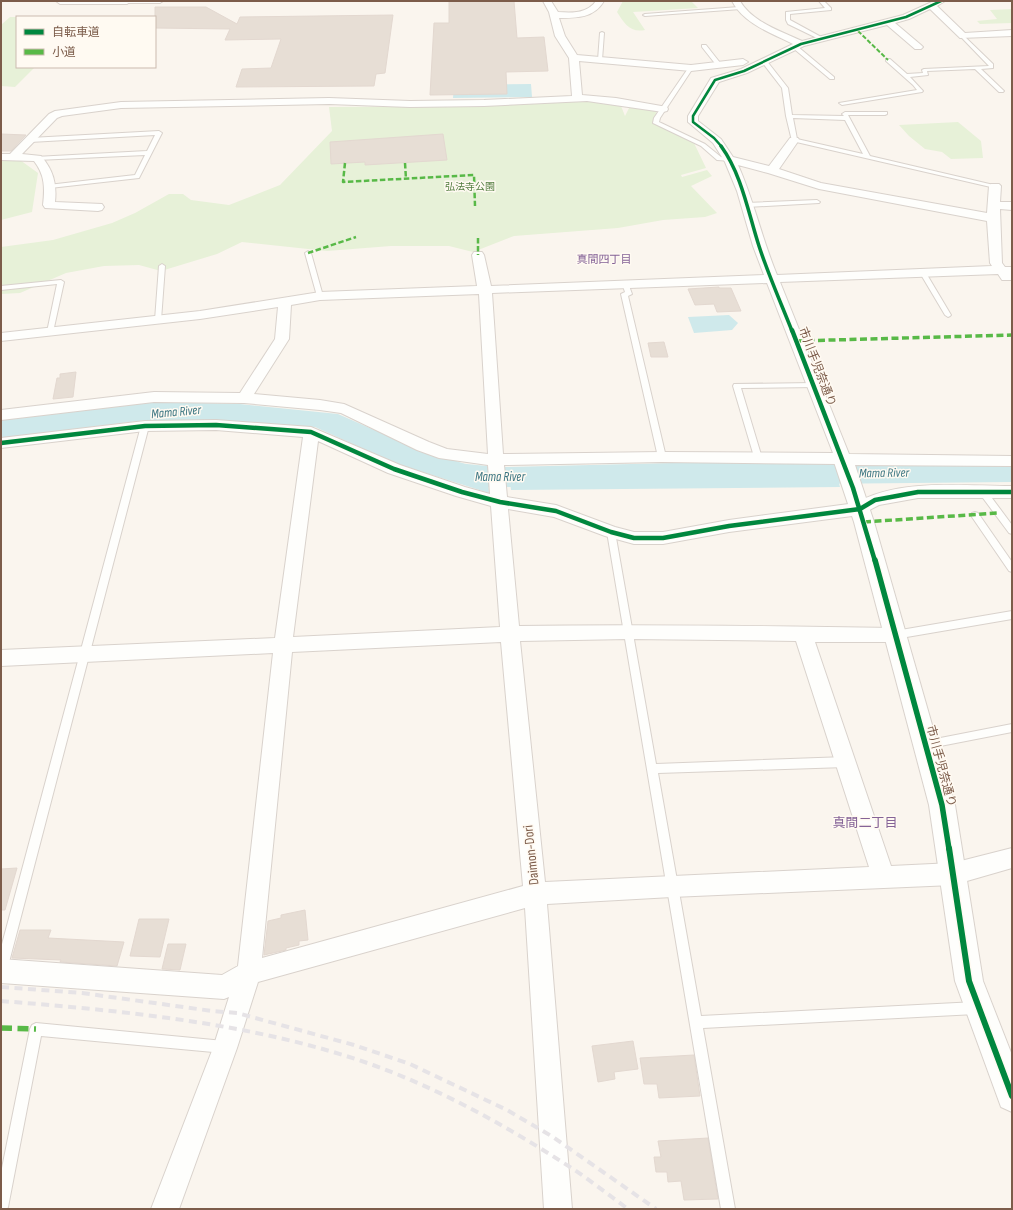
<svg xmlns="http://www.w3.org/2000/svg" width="1013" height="1210" font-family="'Sofia Sans Condensed','Noto Sans JP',sans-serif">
	<rect width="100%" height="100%" fill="#faf5ee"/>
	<!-- green -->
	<path fill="#e7f1d8" d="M 623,1 L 691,1 L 698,8 L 633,12 L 645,30 C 630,33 624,23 617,12 Z
		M 1012,9 L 1012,23 L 980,24 L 977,21 L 997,19 L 990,10 Z
		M 10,17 L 17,17 L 17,67 L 35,67 L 15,87 L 1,86 L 1,25 Z
		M 573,100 L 619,101 L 625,116 L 630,106 L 657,110 L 653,123 L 694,143 L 706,168 L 681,175 L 682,177 L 707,170 L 712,176 L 691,186 L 717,213 L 705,217 L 663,220 L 618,228 L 514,236 L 473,252 L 449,246 L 391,246 L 327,251 L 242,242 L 217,254 L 161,271 L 139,265 L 104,266 L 66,273 L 20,293 L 1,294 L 1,247 L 53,240 L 112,223 L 135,213 L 169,194 L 183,194 L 191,200 L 229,205 L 280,185 L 332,131 L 329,107 L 464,106 Z
		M 958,122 L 981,141 L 983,158 L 951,159 L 942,152 L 925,149 L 909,136 L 899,125 Z
		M 20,160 L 38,173 L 32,212 L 1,220 L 1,161 Z"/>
	<!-- water -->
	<path fill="#cfe9eb" d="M 531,84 L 532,97 L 453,98 L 454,85 Z
		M 729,315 L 738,323 L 732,330 L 694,333 L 688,317 Z
		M 151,402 L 240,404 L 338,414 L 447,462 L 487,466 L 489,493 L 397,464 L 315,427 L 234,422 L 147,420 L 1,438 L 1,419 Z
		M 832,459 L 840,487 L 511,490 L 508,467 Z"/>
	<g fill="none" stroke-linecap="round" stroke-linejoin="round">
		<!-- river -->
		<path fill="#cfe9eb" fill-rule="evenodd" d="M 444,457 L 474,467 L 554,467 L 564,470 L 569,477 L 564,484 L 554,487 L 472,487 L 434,474 L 429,467 L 434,460 Z
			M 1012,462 L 1012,482 L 812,484 L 802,481 L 797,474 L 802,467 L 812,464 Z"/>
	</g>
	<!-- building -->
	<path fill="#e7ded5" stroke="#e3d8d0" d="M 449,1 L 514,1 L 517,38 L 544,37 L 548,71 L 506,72 L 507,94 L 430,95 L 434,23 L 449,23 Z
		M 155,7 L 206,7 L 237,24 L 240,17 L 393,15 L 385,73 L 376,74 L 374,86 L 236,87 L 242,69 L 271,68 L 281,39 L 225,40 L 230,29 L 155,28 Z
		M 1,134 L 26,135 L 11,151 L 1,151 Z
		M 443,134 L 447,160 L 365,165 L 365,162 L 331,164 L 330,142 Z
		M 719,287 L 719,288 L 731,288 L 741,311 L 717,312 L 714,304 L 695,305 L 688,289 Z
		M 664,342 L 668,357 L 651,357 L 648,343 Z
		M 76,372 L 73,397 L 53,399 L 57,378 L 60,378 L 60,374 Z
		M 17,868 L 5,910 L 1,910 L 1,869 Z
		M 305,910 L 308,940 L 299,941 L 299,945 L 286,948 L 286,950 L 264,955 L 268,921 L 281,918 L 281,915 Z
		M 139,919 L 169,919 L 160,957 L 130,956 Z
		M 20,930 L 51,930 L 48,938 L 124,942 L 117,966 L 60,962 L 61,960 L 12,958 Z
		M 168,944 L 186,944 L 180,970 L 162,969 Z
		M 633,1041 L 638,1069 L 614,1072 L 615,1079 L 598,1082 L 592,1046 Z
		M 694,1055 L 700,1096 L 659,1098 L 657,1084 L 644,1084 L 640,1058 Z
		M 708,1138 L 718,1199 L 684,1200 L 681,1181 L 668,1182 L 667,1172 L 656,1172 L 654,1157 L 661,1157 L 658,1141 Z"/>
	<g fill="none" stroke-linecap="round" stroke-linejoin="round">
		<defs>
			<path id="service" d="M 819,1 L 824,1 L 831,8 L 831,10 L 790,14 L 790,20 L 823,38 L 823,39 L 821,40 L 788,24 L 786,20 L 786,12 L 825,8 Z
				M 739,7 L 741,9 L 645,16 L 643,15 L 645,14 Z
				M 602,32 L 604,33 L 602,60 L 600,61 L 598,60 L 600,33 Z
				M 963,35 L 993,64 L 993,68 L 981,69 L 1004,91 L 1003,92 L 999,92 L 975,69 L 927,71 L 928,75 L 910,77 L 923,91 L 922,92 L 842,105 L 839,103 L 917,90 L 913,85 L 886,61 L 886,59 L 890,59 L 907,74 L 923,73 L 922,70 L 924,69 L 989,66 L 961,37 L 961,36 Z
				M 702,45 L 706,45 L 721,64 L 721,66 L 717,66 L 702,47 Z
				M 793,46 L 797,46 L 834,77 L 834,79 L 830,79 L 793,48 Z
				M 762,60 L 766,60 L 788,88 L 792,115 L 844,116 L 842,114 L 845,112 L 887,112 L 887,114 L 885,115 L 848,115 L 870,156 L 998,186 L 995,188 L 792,141 L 786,116 L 782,88 L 762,62 ZM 793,118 L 845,120 L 863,154 L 797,139 Z
				M 689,67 L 693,68 L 660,118 L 659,122 L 705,144 L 721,157 L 732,159 L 732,161 L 717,160 L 701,146 L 653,123 L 654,118 Z
				M 159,131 L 162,133 L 139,178 L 50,188 L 47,186 L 48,185 L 135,175 L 145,155 L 37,160 L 34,158 L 35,157 L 147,151 L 155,135 L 30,142 L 27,140 L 30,138 Z
				M 817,200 L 820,202 L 819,203 L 747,207 L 744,205 L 747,203 Z
				M 308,251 L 311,253 L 323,296 L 322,297 L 318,297 L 317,296 L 305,253 Z
				M 162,264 L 165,266 L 161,320 L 158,322 L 155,320 L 159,266 Z
				M 923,271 L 926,273 L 951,315 L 950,316 L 948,317 L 945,315 L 920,273 Z
				M 61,280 L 64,282 L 53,332 L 50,334 L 47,332 L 57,284 L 1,290 L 1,286 Z
				M 625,281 L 628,283 L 632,294 L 628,296 L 666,457 L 662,460 L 658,457 L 621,294 L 625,292 L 622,283 Z
				M 814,383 L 817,383 L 817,387 L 741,388 L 762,458 L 758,461 L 755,460 L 733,386 L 734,384 Z
				M 145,423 L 149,426 L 7,970 L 5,974 L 1,976 L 1,948 L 141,426 Z
				M 983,489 L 986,490 L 1012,525 L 1012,534 L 1009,533 L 980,494 L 979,492 Z
				M 975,512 L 978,513 L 1012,562 L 1012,572 L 1009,571 L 972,517 L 971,515 L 972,513 Z
				M 611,529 L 615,532 L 656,764 L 846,757 L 850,759 L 851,762 L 850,765 L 846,767 L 658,773 L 701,1016 L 976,1002 L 980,1004 L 982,1008 L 980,1012 L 976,1014 L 703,1028 L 735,1209 L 721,1209 L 607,532 Z
				M 1012,611 L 1012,619 L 895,639 L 892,638 L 890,635 L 892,632 L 895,631 Z
				M 1012,724 L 1012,732 L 925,749 L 921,748 L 920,745 L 921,742 L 925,741 Z
				M 36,1023 L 224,1041 L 228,1043 L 230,1047 L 228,1051 L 224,1053 L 41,1036 L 8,1207 L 7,1209 L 1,1209 L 1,1173 L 30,1029 L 32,1025 Z"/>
			<path id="pedestrian" d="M 124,1 L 163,1 L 160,3 L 127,3 Z"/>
			<path id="minor" d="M 56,1 L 131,1 L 127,4 L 60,4 Z
				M 543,1 L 551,1 L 558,12 C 571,13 587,14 596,1 L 604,1 C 594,18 577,18 559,18 L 565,36 L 577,55 L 691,65 L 743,59 L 748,62 L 743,65 L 691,71 L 579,61 L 582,95 L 616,98 L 667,107 L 668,109 L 667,111 L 663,112 L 587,101 L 484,106 L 410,107 L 329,104 L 121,108 L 62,116 L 57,118 L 22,154 L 41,156 C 53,170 57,183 55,202 L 102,204 L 104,207 L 102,210 L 98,211 L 45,208 L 43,205 C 45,188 45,175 34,161 L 1,160 L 1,154 L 10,154 L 49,114 L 55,111 L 121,102 L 329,98 L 410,101 L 484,100 L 572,96 L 569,58 L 555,36 L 549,12 Z
				M 732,1 L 740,1 C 752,22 781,31 802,41 L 903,15 L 934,1 L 945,1 L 937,6 L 965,33 L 1012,30 L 1012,36 L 960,38 L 930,9 L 909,19 L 895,23 L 921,45 L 923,47 L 921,49 L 915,49 L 887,25 L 804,46 L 747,73 L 719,82 L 698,116 L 698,121 L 721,139 L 733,157 L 769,166 L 790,138 L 798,138 L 799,140 L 779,169 L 821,183 L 987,213 L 989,186 L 991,184 L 999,184 L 1001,186 L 1000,202 L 1012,202 L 1012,210 L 1000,209 L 1002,263 L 1005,267 L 1012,267 L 1012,280 L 1002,280 L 998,274 L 780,282 L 849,454 L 1012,456 L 1012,466 L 850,465 L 844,467 L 838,464 L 662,462 L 504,465 L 507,497 L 556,505 L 615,527 L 634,532 L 663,532 L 729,520 L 856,503 C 899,478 964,486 1012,486 L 1012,498 L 918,498 L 879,505 L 860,515 L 729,532 L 663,544 L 634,544 L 605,536 L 554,517 L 508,509 L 519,626 C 644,624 770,626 895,628 L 902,630 L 904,635 L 902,640 L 895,642 L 815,642 L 891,866 L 953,863 L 1012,848 L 1012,868 L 953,885 L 672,897 L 547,904 L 572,1209 L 544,1209 L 525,908 L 258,982 L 237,1048 L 179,1209 L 151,1209 L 213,1048 L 229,997 L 224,999 L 1,983 L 1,959 L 222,975 L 238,966 L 273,653 L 1,666 L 1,650 L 275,638 L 303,437 L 216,430 L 145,431 L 1,448 L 1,438 L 145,421 L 216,420 L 311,427 L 400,465 L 465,487 L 490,494 L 488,465 L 439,458 L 417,450 L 341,413 L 320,410 L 244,403 L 154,402 L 1,420 L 1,410 L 154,392 L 240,393 L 275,339 L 278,307 L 200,319 L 1,341 L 1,333 L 200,311 L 320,292 L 477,286 L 472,255 L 474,252 L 482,252 L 484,255 L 491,286 L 764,275 L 753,246 L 737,191 L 725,162 L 713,143 L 688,122 L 688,116 L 711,78 L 741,69 L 793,44 C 771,33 744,24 732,1 ZM 738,165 L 768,173 L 819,189 L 987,221 L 990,263 L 992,266 L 777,275 C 762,239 754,201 738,165 ZM 767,283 L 833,453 L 662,452 L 503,454 L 492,293 ZM 479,294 L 488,454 L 447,449 L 429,442 L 344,404 L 320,400 L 254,394 L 289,339 L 291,305 L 320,300 ZM 318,441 L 388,473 L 456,496 L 491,506 L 500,627 L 293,637 ZM 629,639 L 796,641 L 869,867 L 545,882 L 520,641 ZM 501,642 L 523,886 L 262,958 L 292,652 Z"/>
			<path id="tertiary" d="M 844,455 L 851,457 L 854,462 L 874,522 L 955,805 L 983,981 L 1012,1055 L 1012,1112 L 1001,1107 L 955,981 L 929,805 L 854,522 L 834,462 L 837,457 Z"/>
		</defs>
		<!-- service casing -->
		<use href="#service" stroke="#d9d2cc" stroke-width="2"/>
		<!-- pedestrian casing -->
		<use href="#pedestrian" stroke="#d9d2cc" stroke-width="2"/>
		<!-- minor casing -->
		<use href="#minor" stroke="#d9d2cc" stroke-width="2"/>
		<!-- tertiary casing -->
		<use href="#tertiary" stroke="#d9d2cc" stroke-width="2"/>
		<!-- service -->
		<use href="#service" fill="#fefefc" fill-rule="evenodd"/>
		<!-- pedestrian -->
		<use href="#pedestrian" fill="#fefefc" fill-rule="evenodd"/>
		<!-- minor -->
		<use href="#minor" fill="#fefefc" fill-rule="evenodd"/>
		<!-- tertiary -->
		<use href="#tertiary" fill="#fefefc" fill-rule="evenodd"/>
		<!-- rail -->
		<path stroke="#e6e3e6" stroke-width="4" stroke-dasharray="8 5.5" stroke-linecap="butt" d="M 1,987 L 82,993 L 212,1011 L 237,1013 L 354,1045 L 410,1064 L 507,1110 L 553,1137 L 656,1209
			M 1,1001 C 125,1011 255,1023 373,1065 C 439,1089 503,1124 562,1162 C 585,1176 606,1193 628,1209"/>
		<!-- quiet-far3 -->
		<path stroke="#58b947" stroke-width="2" stroke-dasharray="4.5 2" stroke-linecap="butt" d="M 127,1 L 160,1
			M 858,31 L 888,60"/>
		<!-- quiet-far2 -->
		<path stroke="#58b947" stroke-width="2.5" stroke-dasharray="5.5 2.5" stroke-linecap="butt" d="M 345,163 L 343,182 L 474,175 L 475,206
			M 405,163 L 406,179
			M 478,238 L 478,255
			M 308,253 L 356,237"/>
		<!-- quiet-far1 -->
		<path stroke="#58b947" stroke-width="3.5" stroke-dasharray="7 3.5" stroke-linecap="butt" d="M 797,341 L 1012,335
			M 864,522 L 998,513"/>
		<!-- quiet -->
		<path stroke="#58b947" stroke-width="5.5" stroke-dasharray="11 5.5" stroke-linecap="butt" d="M 1,1028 L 36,1029"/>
		<defs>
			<path id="cycleway-far4" d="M 722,147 L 714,138 L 693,122 L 693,116 L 715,80 L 744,71 L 801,44 L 906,17 L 941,1"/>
			<path id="cycleway-far3" d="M 721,146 C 742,175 748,212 759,246 C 768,274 781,303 792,331"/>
			<path id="cycleway-far2" d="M 792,330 L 853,488 L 875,561
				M 1,443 L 145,426 L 216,425 L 311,432 L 394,469 L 462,492 L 500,502 L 556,511 L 611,532 L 634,538 L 663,538 L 729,526 L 860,509 L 875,500 L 918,492 L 1012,492"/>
			<path id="cycleway-far1" d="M 875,560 L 942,805 L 949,849"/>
			<path id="cycleway" d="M 949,848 L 969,981 L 1012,1096"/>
		</defs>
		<!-- cycleway-far4 casing -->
		<use href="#cycleway-far4" stroke="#fffaf2" stroke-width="4"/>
		<!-- cycleway-far3 casing -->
		<use href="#cycleway-far3" stroke="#fffaf2" stroke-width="5"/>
		<!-- cycleway-far2 casing -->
		<use href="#cycleway-far2" stroke="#fffaf2" stroke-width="6"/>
		<!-- cycleway-far1 casing -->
		<use href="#cycleway-far1" stroke="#fffaf2" stroke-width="8"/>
		<!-- cycleway casing -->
		<use href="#cycleway" stroke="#fffaf2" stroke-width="9"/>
		<!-- cycleway-far4 -->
		<use href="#cycleway-far4" stroke="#00873e" stroke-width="2.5"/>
		<!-- cycleway-far3 -->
		<use href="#cycleway-far3" stroke="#00873e" stroke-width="3.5"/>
		<!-- cycleway-far2 -->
		<use href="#cycleway-far2" stroke="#00873e" stroke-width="4.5"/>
		<!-- cycleway-far1 -->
		<use href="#cycleway-far1" stroke="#00873e" stroke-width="5.5"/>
		<!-- cycleway -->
		<use href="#cycleway" stroke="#00873e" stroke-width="6"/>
	</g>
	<g text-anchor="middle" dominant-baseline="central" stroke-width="3" stroke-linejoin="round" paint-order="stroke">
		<!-- far-park labels -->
		<g font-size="10" fill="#517c3e" stroke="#fffaf2">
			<text x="470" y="187">弘法寺公園</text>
		</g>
		<!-- far-neighbourhood labels -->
		<g font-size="11" fill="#856397" stroke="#fffaf2">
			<text x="604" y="259">真間四丁目</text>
		</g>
		<!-- street labels -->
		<g font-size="12" fill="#7c5c4a" stroke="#fffaf2">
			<text transform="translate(817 367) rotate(69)">市川手児奈通り</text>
			<text transform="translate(941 766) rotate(75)">市川手児奈通り</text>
		</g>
		<!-- water labels -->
		<g font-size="13" font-style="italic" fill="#3c7682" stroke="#fffaf2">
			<text transform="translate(176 412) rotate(-5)">Mama River</text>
			<text transform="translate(884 473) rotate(-1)">Mama River</text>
			<text x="500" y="477">Mama River</text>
		</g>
		<!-- neighbourhood labels -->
		<g font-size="13" fill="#856397" stroke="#fffaf2">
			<text x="865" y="823">真間二丁目</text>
		</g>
		<!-- near-street labels -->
		<g font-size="14" fill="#7c5c4a" stroke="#fffaf2">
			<text transform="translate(531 855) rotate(-96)">Daimon-Dori</text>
		</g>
	</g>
	<!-- border -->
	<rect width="1013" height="1210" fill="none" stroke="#7c5c4a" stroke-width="4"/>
	<!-- legend -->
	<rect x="16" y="16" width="140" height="52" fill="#fffaf2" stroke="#cbbbaf"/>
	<rect x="24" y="29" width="20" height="6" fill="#00873e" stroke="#cbbbaf"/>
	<text x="52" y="36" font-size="12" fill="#7c5c4a">自転車道</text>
	<rect x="24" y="49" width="20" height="6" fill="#58b947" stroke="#cbbbaf"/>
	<text x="52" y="56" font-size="12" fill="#7c5c4a">小道</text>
</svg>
